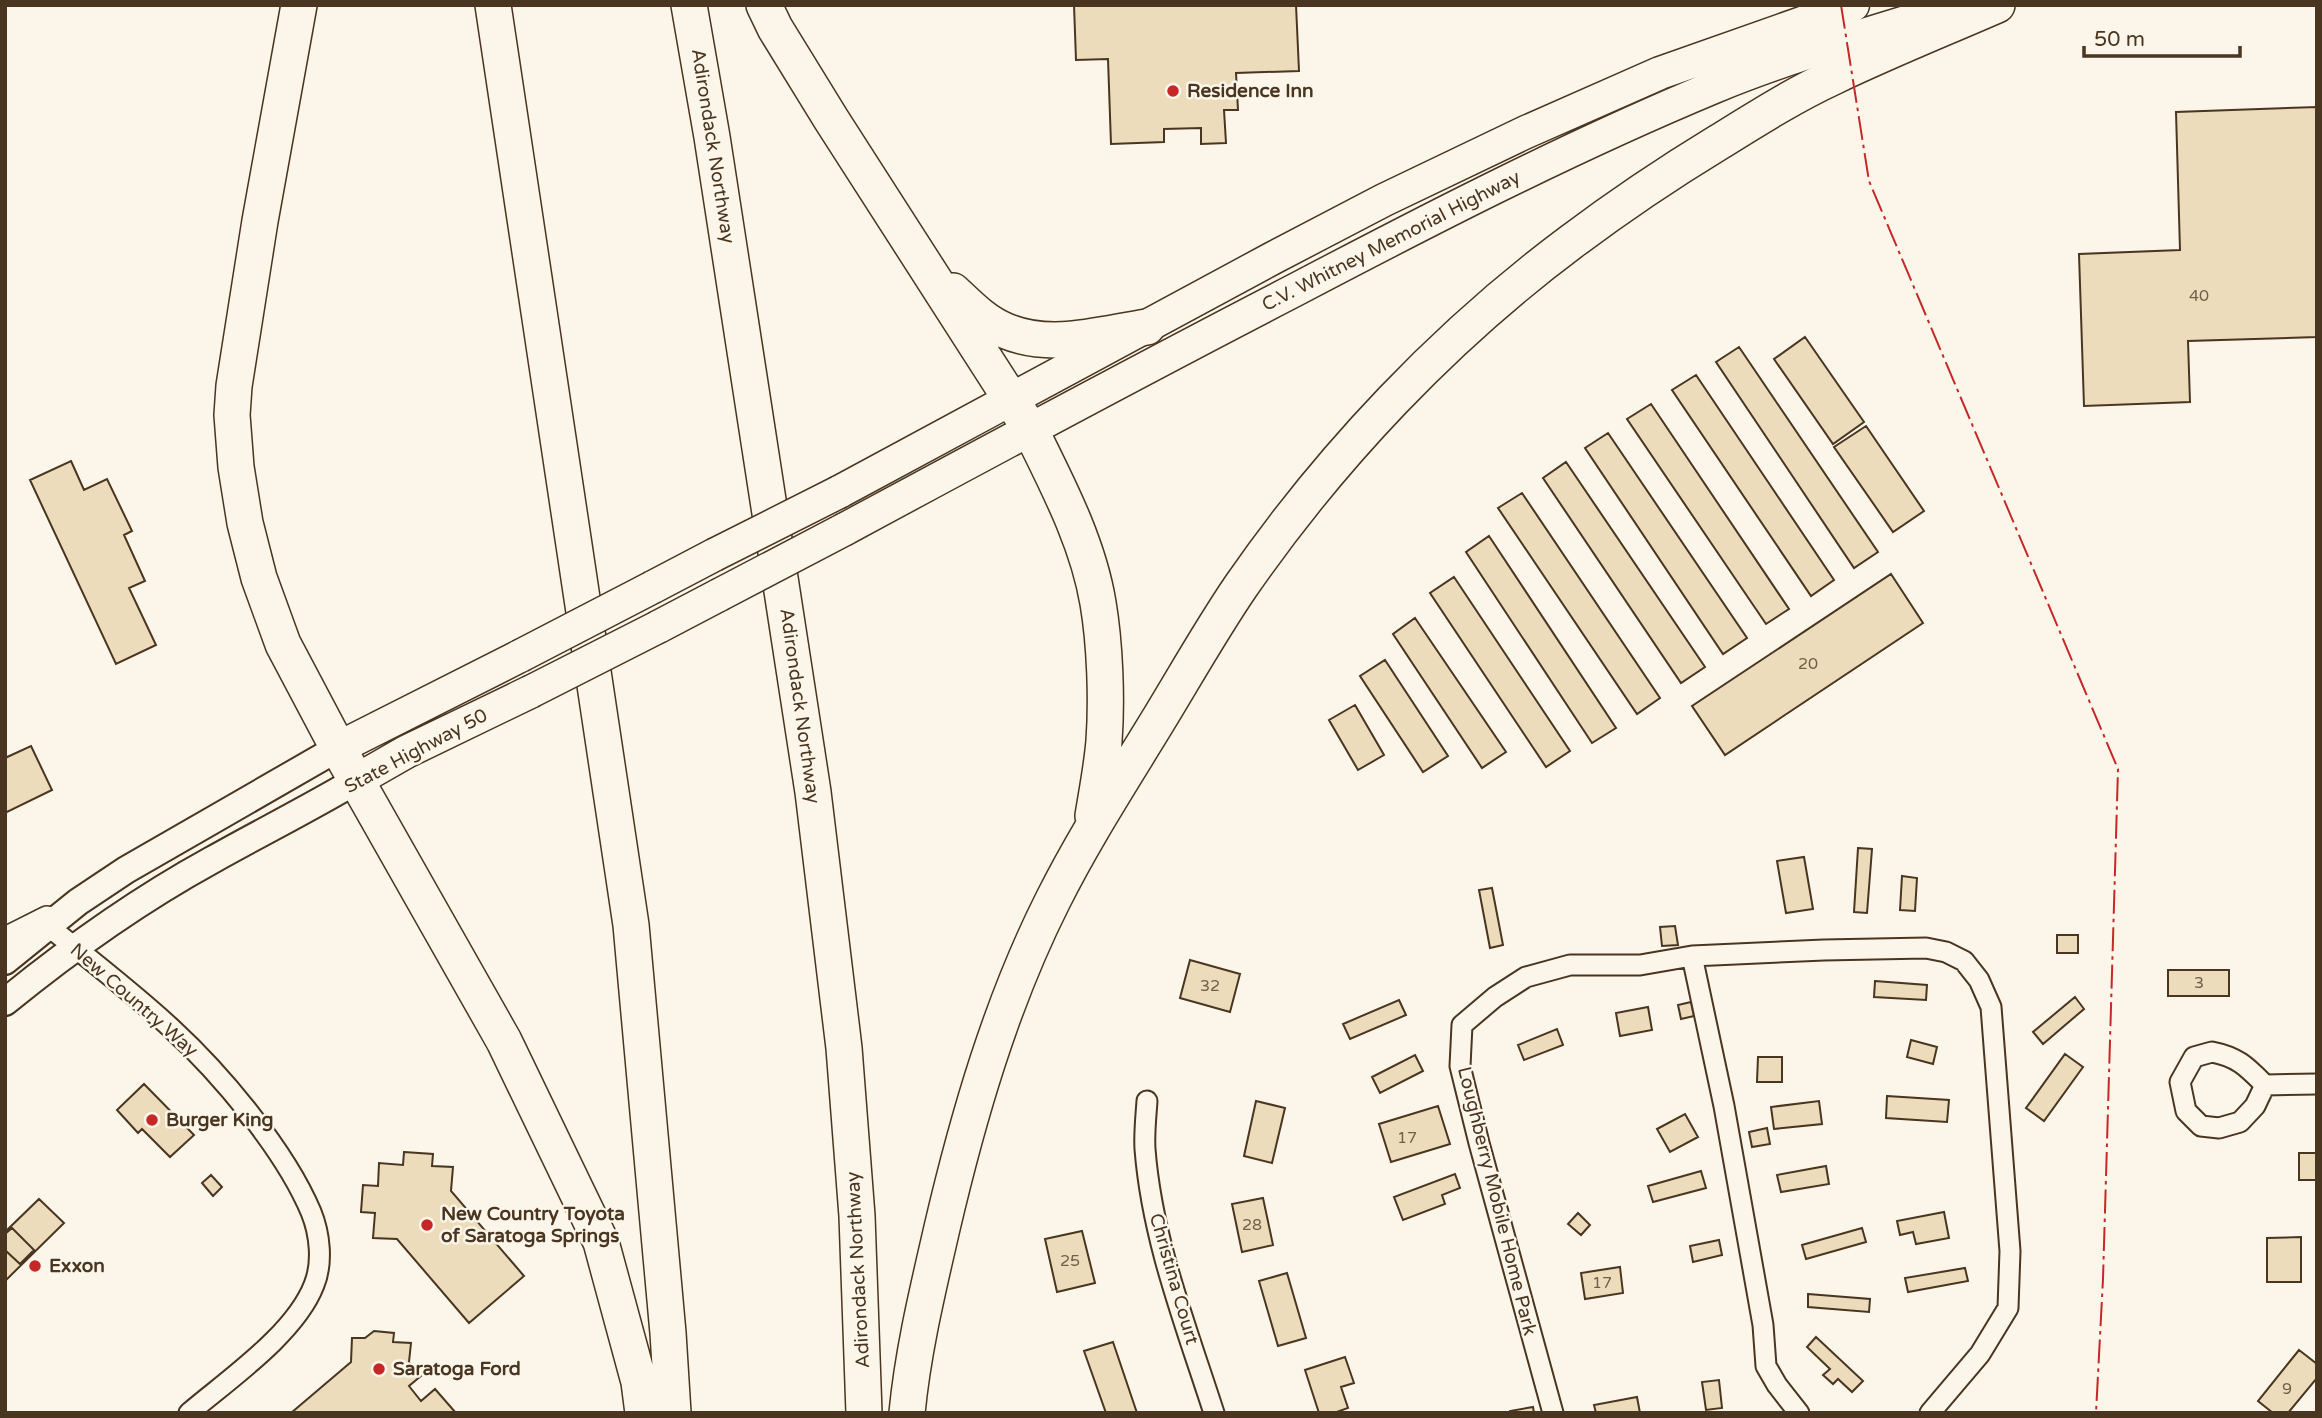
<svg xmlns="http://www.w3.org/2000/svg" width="2322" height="1418" font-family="'Varela Round',sans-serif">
	<rect width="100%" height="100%" fill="#fbf6e9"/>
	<!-- building -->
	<path fill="#ecdcbc" stroke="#4a3520" stroke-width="2" d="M 1074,5 L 1296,5 L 1299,71 L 1236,73 L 1238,110 L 1224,110 L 1226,143 L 1201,144 L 1201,128 L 1164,129 L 1164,142 L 1111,144 L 1108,59 L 1076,60 Z
		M 2317,107 L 2317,337 L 2188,341 L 2190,402 L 2084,406 L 2079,254 L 2180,250 L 2176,112 Z
		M 1805,337 L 1864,422 L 1833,444 L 1774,359 Z
		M 1739,347 L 1878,552 L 1854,568 L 1716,362 Z
		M 1696,375 L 1834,580 L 1811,596 L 1672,390 Z
		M 1651,404 L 1789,609 L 1766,624 L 1627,419 Z
		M 1866,426 L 1924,511 L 1893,532 L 1834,447 Z
		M 1608,433 L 1747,638 L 1723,654 L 1585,448 Z
		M 71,461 L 84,490 L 107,479 L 132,531 L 124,535 L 145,581 L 129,588 L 156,645 L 116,664 L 30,480 Z
		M 1566,462 L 1705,667 L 1681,683 L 1543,478 Z
		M 1522,493 L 1660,698 L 1637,714 L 1498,508 Z
		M 1489,536 L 1616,728 L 1592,743 L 1466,552 Z
		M 1891,574 L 1923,623 L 1725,755 L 1692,706 Z
		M 1454,577 L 1570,751 L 1546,767 L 1430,593 Z
		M 1415,618 L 1506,752 L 1482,768 L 1393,634 Z
		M 1385,660 L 1448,756 L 1423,772 L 1360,676 Z
		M 1355,705 L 1384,755 L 1358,770 L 1329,720 Z
		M 31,746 L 52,790 L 5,813 L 5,758 Z
		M 1858,848 L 1872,849 L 1867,913 L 1854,912 Z
		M 1804,857 L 1813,909 L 1786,913 L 1777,861 Z
		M 1902,876 L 1917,878 L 1915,911 L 1900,910 Z
		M 1492,888 L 1503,945 L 1490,948 L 1479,890 Z
		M 1675,926 L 1678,945 L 1662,946 L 1660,927 Z
		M 2057,935 L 2078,935 L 2078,953 L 2057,953 Z
		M 1190,960 L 1240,974 L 1230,1012 L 1180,998 Z
		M 2168,970 L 2229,970 L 2229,996 L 2168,996 Z
		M 1875,981 L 1927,985 L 1926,1000 L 1874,997 Z
		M 2075,997 L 2084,1009 L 2043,1044 L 2033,1032 Z
		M 1399,1000 L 1406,1015 L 1350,1039 L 1343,1024 Z
		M 1691,1002 L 1694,1016 L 1681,1019 L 1678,1005 Z
		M 1648,1007 L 1652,1030 L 1620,1036 L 1616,1013 Z
		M 1557,1029 L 1563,1045 L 1524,1060 L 1518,1045 Z
		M 1911,1040 L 1937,1047 L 1933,1064 L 1907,1057 Z
		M 2065,1054 L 2083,1067 L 2044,1121 L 2026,1108 Z
		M 1415,1055 L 1423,1071 L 1380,1093 L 1372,1077 Z
		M 1758,1057 L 1782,1057 L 1782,1082 L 1757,1082 Z
		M 144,1084 L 194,1135 L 170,1157 L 142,1129 L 138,1133 L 117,1110 Z
		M 1887,1096 L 1949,1100 L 1947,1122 L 1886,1118 Z
		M 1256,1101 L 1285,1108 L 1272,1163 L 1244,1156 Z
		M 1819,1101 L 1822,1124 L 1774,1129 L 1771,1107 Z
		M 1438,1106 L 1450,1144 L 1391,1162 L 1379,1124 Z
		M 1685,1114 L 1698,1137 L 1670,1152 L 1657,1129 Z
		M 1767,1128 L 1770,1144 L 1752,1147 L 1749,1132 Z
		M 404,1152 L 433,1154 L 432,1166 L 453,1167 L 451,1191 L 524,1276 L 469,1323 L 397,1239 L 373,1238 L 375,1213 L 361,1212 L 363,1185 L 378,1186 L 379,1163 L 403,1165 Z
		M 2299,1153 L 2317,1153 L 2317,1180 L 2299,1180 Z
		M 1826,1166 L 1829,1184 L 1781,1192 L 1777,1175 Z
		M 1701,1171 L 1706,1188 L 1653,1202 L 1648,1186 Z
		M 1455,1174 L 1460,1188 L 1442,1195 L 1445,1204 L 1403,1220 L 1394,1197 Z
		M 211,1175 L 222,1187 L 213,1196 L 202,1183 Z
		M 1263,1198 L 1273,1245 L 1242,1252 L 1232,1204 Z
		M 39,1199 L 64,1223 L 5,1281 L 5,1232 Z
		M 1944,1212 L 1949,1238 L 1916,1244 L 1913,1232 L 1900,1235 L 1897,1221 Z
		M 1578,1213 L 1590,1225 L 1581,1235 L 1568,1224 Z
		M 12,1228 L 34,1250 L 20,1264 L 5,1250 L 5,1234 Z
		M 1862,1228 L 1866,1242 L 1806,1259 L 1802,1245 Z
		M 1082,1231 L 1095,1283 L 1057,1292 L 1045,1239 Z
		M 2301,1237 L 2301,1282 L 2267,1282 L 2267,1238 Z
		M 1719,1240 L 1722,1255 L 1693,1262 L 1690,1246 Z
		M 1620,1267 L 1623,1293 L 1585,1299 L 1581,1273 Z
		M 1965,1268 L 1968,1281 L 1908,1292 L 1905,1278 Z
		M 1287,1273 L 1306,1338 L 1278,1346 L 1259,1281 Z
		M 1808,1294 L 1870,1299 L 1869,1312 L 1808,1307 Z
		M 374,1331 L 394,1333 L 393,1342 L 411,1343 L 409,1362 L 421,1376 L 409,1386 L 421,1401 L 435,1389 L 456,1413 L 291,1413 L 351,1362 L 352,1338 L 365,1338 Z
		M 1816,1337 L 1863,1381 L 1852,1392 L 1838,1379 L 1833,1384 L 1823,1375 L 1830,1369 L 1807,1347 Z
		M 1113,1342 L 1137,1413 L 1106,1413 L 1084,1351 Z
		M 2299,1350 L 2317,1364 L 2317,1378 L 2288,1413 L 2273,1413 L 2258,1401 Z
		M 1345,1357 L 1354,1383 L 1341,1387 L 1348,1408 L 1334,1413 L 1319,1413 L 1305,1370 Z
		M 1719,1380 L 1722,1408 L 1706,1410 L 1702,1382 Z
		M 1637,1397 L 1640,1413 L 1596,1413 L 1594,1405 Z
		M 1533,1407 L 1534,1413 L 1510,1413 L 1510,1411 Z"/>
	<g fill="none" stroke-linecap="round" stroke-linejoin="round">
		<defs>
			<path id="minor" d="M 48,926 C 89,959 132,992 171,1028 C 221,1074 285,1150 311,1212 C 320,1234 323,1263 314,1285 C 295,1334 229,1379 189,1413
				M 1692,956 L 1724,1106 L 1763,1325 L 1766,1366 L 1777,1385 L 1799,1413
				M 2212,1052 C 2238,1057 2247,1067 2265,1085 L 2255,1106 L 2240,1122 L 2219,1128 L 2201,1126 L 2186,1111 L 2180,1082 L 2194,1057 Z
				M 2265,1085 L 2317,1084
				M 1147,1101 C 1146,1116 1144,1133 1145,1149 C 1152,1240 1186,1326 1214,1413
				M 1553,1413 L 1479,1143 L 1460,1066 L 1462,1025 L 1495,997 L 1526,977 L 1570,965 L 1640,965 L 1692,956 L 1824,950 L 1926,948 L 1946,952 L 1964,961 L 1979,980 L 1991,1007 L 2010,1251 L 2008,1308 L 1980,1354 L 1930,1413"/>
			<path id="tertiary" d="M 5,939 L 47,918"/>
			<path id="secondary" d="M 5,961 L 78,902 L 126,870 L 338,748
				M 5,1002 C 70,949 139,900 212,860 C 260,833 310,808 357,780"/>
			<path id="trunk" d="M 839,492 L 1273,258 L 1384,200 L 1526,132 L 1660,73 L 1853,5
				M 845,529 C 995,448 1144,368 1295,290 C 1432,218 1570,147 1714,87 C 1794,54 1878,31 1961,5
				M 653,587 L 714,555
				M 658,627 L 719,595
				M 338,748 L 520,656
				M 357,780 L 406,752 L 530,692"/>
			<path id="motorway" d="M 299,5 L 260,221 L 234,386 L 232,415 L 236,467 L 245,523 L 259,578 L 283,644 L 338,748 L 504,1041 L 601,1242 L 639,1382 L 643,1413
				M 493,5 L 631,925 L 668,1333 L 673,1413
				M 689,5 L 712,137 L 813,792 L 844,1048 L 857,1216 L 864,1413
				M 764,5 L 775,28 L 831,119 L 1030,429 C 1057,484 1088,542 1098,603 C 1105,644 1107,700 1104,741 C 1102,766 1097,791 1093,816
				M 953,291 C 969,306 985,323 1006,331 C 1051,350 1101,334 1147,327
				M 907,1413 C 913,1350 928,1289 942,1228 C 968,1117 1001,1003 1053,900 C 1085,836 1125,775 1162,714 C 1188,671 1213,627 1241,586 C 1331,456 1445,336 1571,242 C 1619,206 1668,173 1719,142 C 1756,119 1794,95 1833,77 C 1887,51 1942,29 1997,5"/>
		</defs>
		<!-- minor casing -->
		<use href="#minor" stroke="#4a3520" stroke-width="23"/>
		<!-- tertiary casing -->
		<use href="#tertiary" stroke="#4a3520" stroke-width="26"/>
		<!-- secondary casing -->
		<use href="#secondary" stroke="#4a3520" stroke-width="30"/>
		<!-- trunk casing -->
		<use href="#trunk" stroke="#4a3520" stroke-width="35"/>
		<!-- motorway casing -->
		<use href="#motorway" stroke="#4a3520" stroke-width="38"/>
		<!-- minor -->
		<use href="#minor" stroke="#fbf6e9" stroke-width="19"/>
		<!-- tertiary -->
		<use href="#tertiary" stroke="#fbf6e9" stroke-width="23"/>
		<!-- secondary -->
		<use href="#secondary" stroke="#fbf6e9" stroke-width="26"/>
		<!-- trunk -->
		<use href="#trunk" stroke="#fbf6e9" stroke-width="32"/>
		<!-- motorway -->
		<use href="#motorway" stroke="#fbf6e9" stroke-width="35"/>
		<defs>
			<path id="trunk-bridge" d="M 714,555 L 839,492
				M 719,595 L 845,529
				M 520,656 L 653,587
				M 530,692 L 658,627"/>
		</defs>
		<!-- trunk-bridge casing -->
		<use href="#trunk-bridge" stroke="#4a3520" stroke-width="35" stroke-linecap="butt"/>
		<!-- trunk-bridge -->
		<use href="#trunk-bridge" stroke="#fbf6e9" stroke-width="32"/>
		<!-- power -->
		<path stroke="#c62828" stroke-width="2" stroke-dasharray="24 5 3.5 5" stroke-linecap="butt" d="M 1841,5 L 1869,181 L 2118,769 L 2103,1279 L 2096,1413"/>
	</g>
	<!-- markers -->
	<g fill="#c62828" stroke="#fbf6e9" stroke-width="2.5">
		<circle cx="1173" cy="91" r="7"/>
		<circle cx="152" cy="1120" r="7"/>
		<circle cx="427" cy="1225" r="7"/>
		<circle cx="35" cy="1266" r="7"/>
		<circle cx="379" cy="1369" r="7"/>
	</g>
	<g text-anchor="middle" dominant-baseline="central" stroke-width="5" stroke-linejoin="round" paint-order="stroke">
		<!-- number labels -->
		<g font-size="16" fill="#725f47">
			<text x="2199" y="296">40</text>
			<text x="1808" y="664">20</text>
			<text x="2199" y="983">3</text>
			<text x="1210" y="986">32</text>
			<text x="1407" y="1138">17</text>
			<text x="1252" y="1225">28</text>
			<text x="1070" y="1261">25</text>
			<text x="1602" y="1283">17</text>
			<text x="2287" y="1389">9</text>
		</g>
		<!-- poi labels -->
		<g font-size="19" font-weight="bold" fill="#4a3520" stroke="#fbf6e9" text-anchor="start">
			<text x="1187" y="91">Residence Inn</text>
			<text x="166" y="1120">Burger King</text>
			<text x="441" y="1214">New Country Toyota<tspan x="441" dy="22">of Saratoga Springs</tspan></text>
			<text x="49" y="1266">Exxon</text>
			<text x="393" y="1369">Saratoga Ford</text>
		</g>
		<!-- street labels -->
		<g font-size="19" fill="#4a3520" stroke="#fbf6e9">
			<text transform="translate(713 146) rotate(81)">Adirondack Northway</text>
			<text transform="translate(1391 241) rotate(-27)">C.V. Whitney Memorial Highway</text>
			<text transform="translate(800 706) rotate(82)">Adirondack Northway</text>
			<text transform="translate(416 751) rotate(-28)">State Highway 50</text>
			<text transform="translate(134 1000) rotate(41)">New Country Way</text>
			<text transform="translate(1497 1201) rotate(76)">Loughberry Mobile Home Park</text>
			<text transform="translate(858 1270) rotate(-93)">Adirondack Northway</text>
			<text transform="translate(1174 1279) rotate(74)">Christina Court</text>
		</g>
	</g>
	<!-- border -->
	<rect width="2322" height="1418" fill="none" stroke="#4a3520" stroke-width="14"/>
	<!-- scale -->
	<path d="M2084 46v10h156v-10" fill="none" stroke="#4a3520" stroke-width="3.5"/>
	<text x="2094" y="46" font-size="21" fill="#4a3520" stroke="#fbf6e9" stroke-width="5" paint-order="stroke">50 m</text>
</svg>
